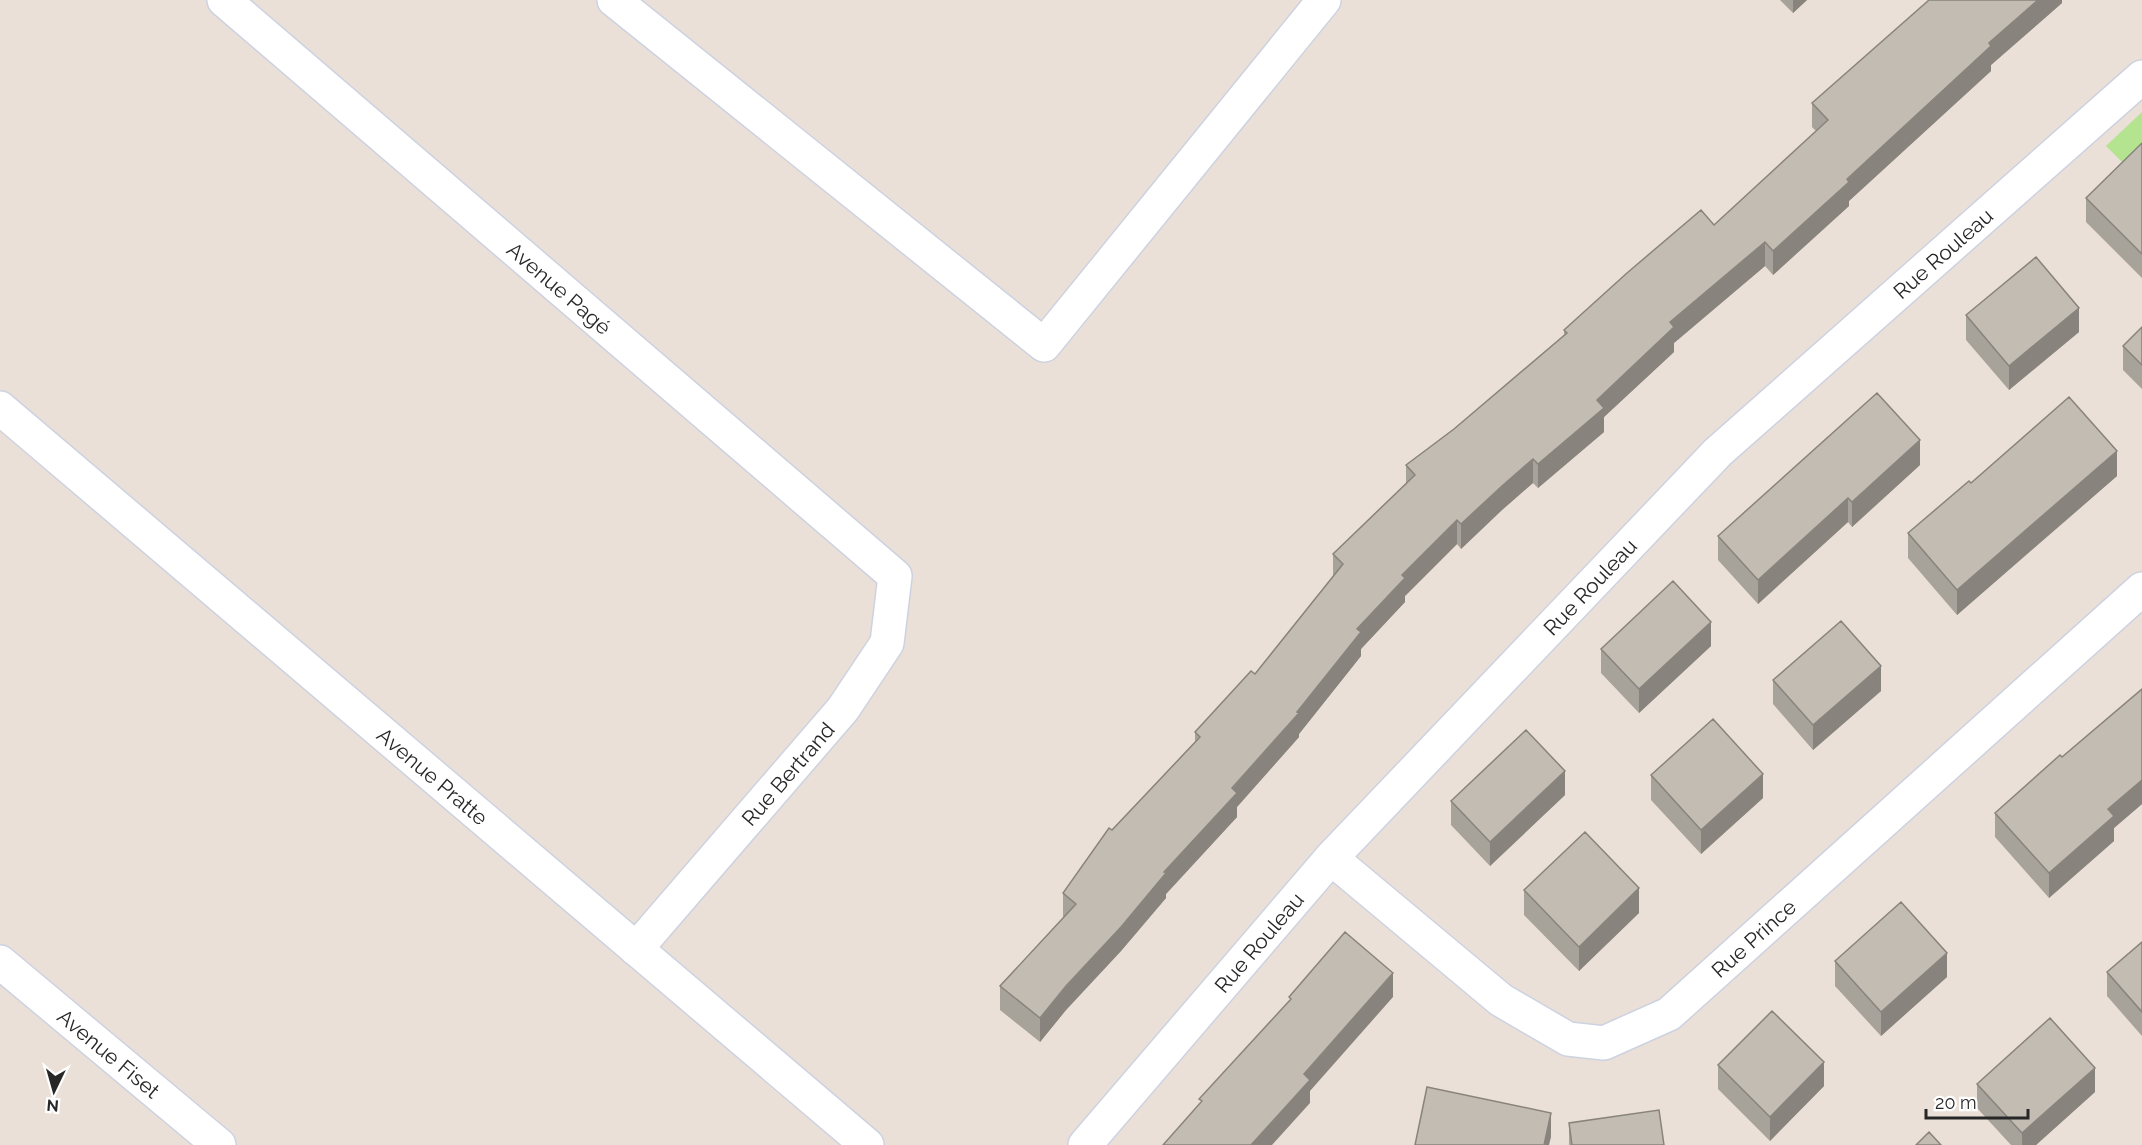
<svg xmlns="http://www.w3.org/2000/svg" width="2142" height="1145" font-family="Raleway,sans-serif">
	<rect width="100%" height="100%" fill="#eae0d7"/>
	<!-- green -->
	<path fill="#b5e491" d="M 2142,112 L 2142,182 L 2106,146 Z"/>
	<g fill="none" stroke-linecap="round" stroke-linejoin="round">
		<defs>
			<g id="minor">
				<path id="s1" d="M 224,0 L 895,576 L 887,643 L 843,709 L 636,949"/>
				<path d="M 614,0 L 1044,345 L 1324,0"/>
				<path id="s2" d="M 0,408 L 867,1145"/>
				<path id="s3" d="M 1331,858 L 1501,1000 L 1568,1039 L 1604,1043 L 1669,1014 L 2142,589"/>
				<path id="s4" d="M 0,962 L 219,1145"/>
				<path id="s5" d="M 1085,1145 L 1331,858 L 1718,452 L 2142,77"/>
			</g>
		</defs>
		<!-- minor casing -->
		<use href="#minor" stroke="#cdd2e1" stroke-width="36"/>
		<!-- minor -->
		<use href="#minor" stroke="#fff" stroke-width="33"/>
	</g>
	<!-- wall -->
	<path fill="#a7a29a" d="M 1780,0 L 1807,0 L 1793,13 Z
		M 2062,0 L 2062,3 L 1991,65 L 1991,71 L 1849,201 L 1849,206 L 1773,275 L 1765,266 L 1674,343 L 1674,352 L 1604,417 L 1604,432 L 1538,488 L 1533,483 L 1502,510 L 1461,549 L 1457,544 L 1405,596 L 1405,602 L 1361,649 L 1361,656 L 1299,734 L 1299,737 L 1237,807 L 1237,817 L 1166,894 L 1166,898 L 1121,951 L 1066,1010 L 1040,1042 L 1000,1010 L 1000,986 L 1063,918 L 1063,893 L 1112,830 L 1195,742 L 1195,732 L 1255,674 L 1333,577 L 1333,554 L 1406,483 L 1406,465 L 1454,429 L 1564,335 L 1564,330 L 1714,225 L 1816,131 L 1812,127 L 1812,103 Z
		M 2142,143 L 2142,278 L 2086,222 L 2086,198 Z
		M 1966,315 L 2079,332 L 2009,390 L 1966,340 Z
		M 2142,327 L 2142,389 L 2123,370 L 2123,346 Z
		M 1920,465 L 1852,527 L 1848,522 L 1758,604 L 1718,560 L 1718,536 Z
		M 2117,476 L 1957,615 L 1908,558 L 1908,533 L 1971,483 Z
		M 1711,646 L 1639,713 L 1601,673 L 1601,649 Z
		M 1773,680 L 1881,691 L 1813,750 L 1773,704 Z
		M 2142,689 L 2142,804 L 2114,828 L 2114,841 L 2049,898 L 1995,837 L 1995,813 L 2062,757 Z
		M 1651,775 L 1763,798 L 1701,854 L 1651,800 Z
		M 1565,795 L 1490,866 L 1451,825 L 1451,801 Z
		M 1524,890 L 1639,913 L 1579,971 L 1524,915 Z
		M 2142,942 L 2142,1036 L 2107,996 L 2107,972 Z
		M 1835,961 L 1947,977 L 1881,1036 L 1835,986 Z
		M 1718,1065 L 1824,1086 L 1770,1141 L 1718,1089 Z
		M 1977,1084 L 2095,1092 L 2036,1145 L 2011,1145 L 1977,1108 Z
		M 1569,1123 L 1664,1145 L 1569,1145 Z"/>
	<!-- shaded-wall -->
	<path fill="#88847d" d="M 1793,0 L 1807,0 L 1793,13 Z
		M 2038,0 L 2062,0 L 2062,3 L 1991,65 L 1991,71 L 1849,201 L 1849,206 L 1773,275 L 1773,251 L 1989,43 Z
		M 1765,242 L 1765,266 L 1674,343 L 1674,352 L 1604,417 L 1604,432 L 1538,488 L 1538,464 L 1597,400 L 1670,322 Z
		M 2079,308 L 2079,332 L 2009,390 L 2009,366 Z
		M 1920,440 L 1920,465 L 1852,527 L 1852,502 Z
		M 2117,451 L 2117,476 L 1957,615 L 1957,590 Z
		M 1533,459 L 1533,483 L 1502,510 L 1461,549 L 1461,524 L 1502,486 Z
		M 1848,498 L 1848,522 L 1758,604 L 1758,580 Z
		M 1457,520 L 1457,544 L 1405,596 L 1405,602 L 1361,649 L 1361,656 L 1299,734 L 1299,737 L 1237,807 L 1237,817 L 1166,894 L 1166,898 L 1121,951 L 1066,1010 L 1040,1042 L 1040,1018 L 1297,712 L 1357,629 L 1402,575 Z
		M 1711,622 L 1711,646 L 1639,713 L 1639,689 Z
		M 1881,666 L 1881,691 L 1813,750 L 1813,725 Z
		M 1565,771 L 1565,795 L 1490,866 L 1490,842 Z
		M 1763,774 L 1763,798 L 1701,854 L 1701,830 Z
		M 2142,780 L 2142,804 L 2114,828 L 2114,841 L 2049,898 L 2049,873 L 2108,809 Z
		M 1639,888 L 1639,913 L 1579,971 L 1579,947 Z
		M 1947,953 L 1947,977 L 1881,1036 L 1881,1012 Z
		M 1393,973 L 1393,997 L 1310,1091 L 1310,1103 L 1272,1145 L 1251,1145 L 1304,1074 Z
		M 1824,1062 L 1824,1086 L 1770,1141 L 1770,1117 Z
		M 2095,1068 L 2095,1092 L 2036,1145 L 2022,1145 L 2022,1133 Z
		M 1551,1113 L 1551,1137 L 1549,1145 L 1544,1145 Z"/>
	<!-- building -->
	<path fill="#c2bcb3" stroke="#88847d" stroke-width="1.5" d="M 1929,0 L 2038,0 L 1989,43 L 1991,46 L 1847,179 L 1849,182 L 1773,251 L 1765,242 L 1670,322 L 1674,327 L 1597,400 L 1604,408 L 1538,464 L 1533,459 L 1502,486 L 1461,524 L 1457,520 L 1402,575 L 1405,578 L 1357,629 L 1361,632 L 1297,712 L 1299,713 L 1232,788 L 1237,793 L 1164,872 L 1166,873 L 1121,927 L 1066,986 L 1040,1018 L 1000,986 L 1076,904 L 1063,893 L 1109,828 L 1112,830 L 1200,737 L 1195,732 L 1251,671 L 1255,674 L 1343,564 L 1333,554 L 1415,475 L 1406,465 L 1454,429 L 1567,333 L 1564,330 L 1627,273 L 1701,210 L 1714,225 L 1828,120 L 1812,103 Z
		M 2142,143 L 2142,254 L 2086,198 Z
		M 2036,257 L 2079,308 L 2009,366 L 1966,315 Z
		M 2142,327 L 2142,365 L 2123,346 Z
		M 1877,393 L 1920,440 L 1852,502 L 1848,498 L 1758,580 L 1718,536 Z
		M 2069,397 L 2117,451 L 1957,590 L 1908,533 L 1969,481 L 1971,483 Z
		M 1673,581 L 1711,622 L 1639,689 L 1601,649 Z
		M 1841,621 L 1881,666 L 1813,725 L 1773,680 Z
		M 2142,689 L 2142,780 L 2108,809 L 2114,816 L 2049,873 L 1995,813 L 2060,755 L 2062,757 Z
		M 1713,719 L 1763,774 L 1701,830 L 1651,775 Z
		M 1526,730 L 1565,771 L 1490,842 L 1451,801 Z
		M 1585,832 L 1639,888 L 1579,947 L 1524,890 Z
		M 1901,902 L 1947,953 L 1881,1012 L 1835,961 Z
		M 1345,932 L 1393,973 L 1304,1074 L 1310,1080 L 1251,1145 L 1163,1145 L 1202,1101 L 1199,1099 L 1291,999 L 1289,997 Z
		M 2142,942 L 2142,1012 L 2107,972 Z
		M 1772,1011 L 1824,1062 L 1770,1117 L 1718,1065 Z
		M 2050,1018 L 2095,1068 L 2022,1133 L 1977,1084 Z
		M 1427,1087 L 1551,1113 L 1544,1145 L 1415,1145 Z
		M 1659,1110 L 1664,1145 L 1572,1145 L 1569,1123 Z
		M 1929,1132 L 1941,1145 L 1916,1145 Z"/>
	<g text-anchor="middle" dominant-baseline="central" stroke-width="4.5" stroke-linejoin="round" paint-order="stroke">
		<!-- street labels -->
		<g font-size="21" fill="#272727" stroke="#fff">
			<text stroke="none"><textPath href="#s5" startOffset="1239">Rue Rouleau</textPath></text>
			<text stroke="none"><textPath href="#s1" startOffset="442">Avenue Pagé</textPath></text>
			<text stroke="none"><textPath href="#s5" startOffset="753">Rue Rouleau</textPath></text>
			<text transform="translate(788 774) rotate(-49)">Rue Bertrand</text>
			<text stroke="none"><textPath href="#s2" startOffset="568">Avenue Pratte</textPath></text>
			<text stroke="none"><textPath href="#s3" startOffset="520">Rue Prince</textPath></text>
			<text stroke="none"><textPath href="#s5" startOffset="267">Rue Rouleau</textPath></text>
			<text stroke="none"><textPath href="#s4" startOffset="142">Avenue Fiset</textPath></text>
		</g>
	</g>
	<!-- north arrow -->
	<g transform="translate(54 1091) rotate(185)" stroke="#ffffff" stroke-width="4.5" paint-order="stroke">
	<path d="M0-4.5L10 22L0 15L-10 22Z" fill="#272727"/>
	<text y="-9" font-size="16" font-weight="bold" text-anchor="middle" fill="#272727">N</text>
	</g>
	<!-- scale -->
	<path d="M1926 1109v9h102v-9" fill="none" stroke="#272727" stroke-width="3"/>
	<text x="1935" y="1109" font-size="18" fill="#272727" stroke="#ffffff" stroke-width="4.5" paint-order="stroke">20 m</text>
</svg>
